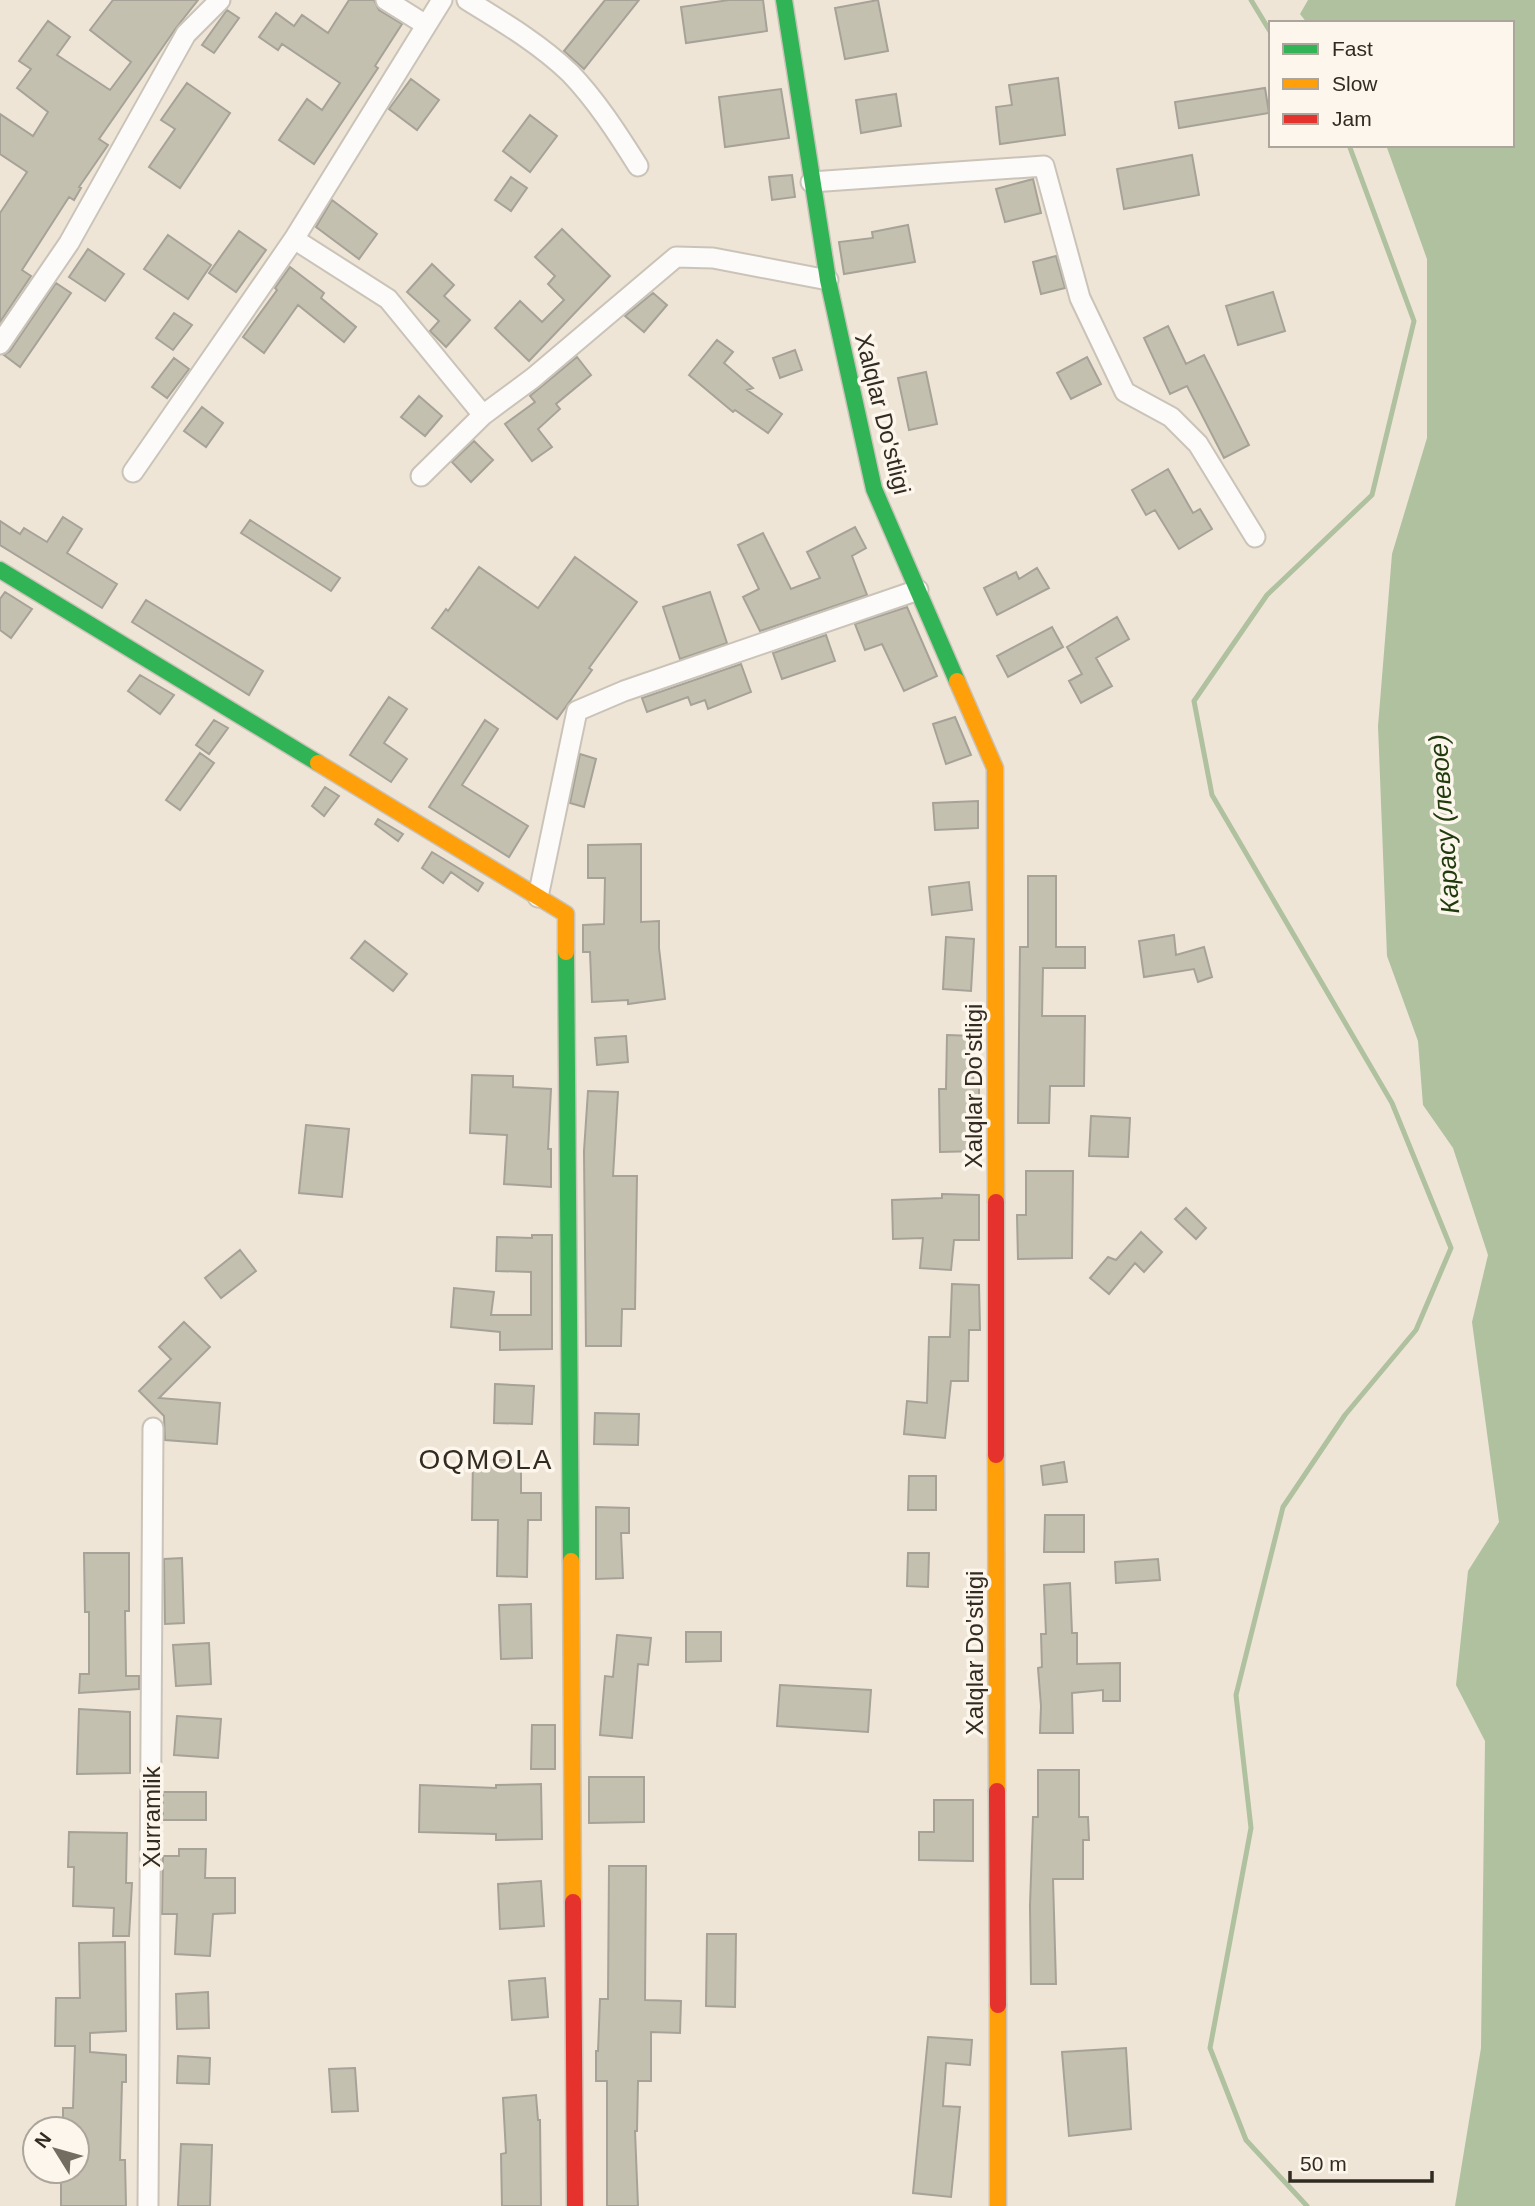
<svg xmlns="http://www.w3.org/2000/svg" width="1535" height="2206" font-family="Helvetica,sans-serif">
	<rect width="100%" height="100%" fill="#eee5d7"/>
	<!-- water -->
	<path fill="#afc19e" d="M 1308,0 L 1535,0 L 1535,2206 L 1455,2206 L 1481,2048 L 1485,1741 L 1456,1685 L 1468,1571 L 1499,1522 L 1472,1322 L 1488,1255 L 1453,1148 L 1423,1105 L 1418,1041 L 1387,956 L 1378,726 L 1392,554 L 1427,438 L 1427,259 L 1386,145 L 1512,145 L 1512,23 L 1307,23 L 1300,14 Z"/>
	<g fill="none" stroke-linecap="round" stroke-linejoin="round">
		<!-- stream -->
		<path stroke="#afc19e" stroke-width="5" d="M 1251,0 L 1271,33
			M 1307,2206 L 1246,2140 L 1210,2048 L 1251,1828 L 1236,1695 L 1283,1507 L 1345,1415 L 1416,1330 L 1451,1248 L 1392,1103 L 1212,795 L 1194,701 L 1267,595 L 1372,495 L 1414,321 L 1349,145"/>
	</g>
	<!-- building -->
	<path fill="#c4c0b0" stroke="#a6a297" stroke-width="2" d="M 113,0 L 198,0 L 176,28 L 99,139 L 108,145 L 79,187 L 81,188 L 74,200 L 69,197 L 22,270 L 31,276 L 0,322 L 0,213 L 27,172 L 0,154 L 0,114 L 33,136 L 48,112 L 17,88 L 31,69 L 19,61 L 48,21 L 70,37 L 57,55 L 110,90 L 131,62 L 90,30 Z
		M 349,0 L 374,0 L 379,10 L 402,24 L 375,66 L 378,68 L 314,164 L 279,140 L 307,99 L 322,110 L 340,83 L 282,44 L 278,50 L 259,37 L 276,13 L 294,26 L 302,15 L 328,33 Z
		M 605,0 L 639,0 L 584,69 L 564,51 Z
		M 729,0 L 763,0 L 767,31 L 686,43 L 681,7 Z
		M 878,0 L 888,51 L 845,59 L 835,8 Z
		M 227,10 L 239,18 L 214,53 L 202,45 Z
		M 1058,78 L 1065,135 L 1000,144 L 996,107 L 1012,105 L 1009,85 Z
		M 411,79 L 439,100 L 417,130 L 389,109 Z
		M 187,83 L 230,113 L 180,188 L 149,167 L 175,129 L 161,120 Z
		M 1265,88 L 1269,113 L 1179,128 L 1175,102 Z
		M 781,89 L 789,138 L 725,147 L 719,97 Z
		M 896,94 L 901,126 L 861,133 L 856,100 Z
		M 530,115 L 557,136 L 530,172 L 503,151 Z
		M 1192,155 L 1199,195 L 1124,209 L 1117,169 Z
		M 792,175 L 795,197 L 772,200 L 769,177 Z
		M 511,177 L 527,188 L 511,211 L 495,200 Z
		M 1033,179 L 1041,213 L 1005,222 L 996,189 Z
		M 332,200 L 377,234 L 359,259 L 316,227 Z
		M 908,225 L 915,262 L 844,274 L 839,242 L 873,238 L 872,232 Z
		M 562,229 L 610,276 L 529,361 L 495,328 L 520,301 L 542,322 L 564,300 L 548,284 L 555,276 L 535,257 Z
		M 239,231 L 266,250 L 236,292 L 209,273 Z
		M 168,235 L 211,265 L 188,299 L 144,269 Z
		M 88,249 L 124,274 L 105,301 L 69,277 Z
		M 1056,256 L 1065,288 L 1041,294 L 1033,262 Z
		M 432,264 L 454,285 L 444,296 L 470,320 L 446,347 L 430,331 L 439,321 L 407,292 Z
		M 290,267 L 324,293 L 321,298 L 356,327 L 344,342 L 298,305 L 264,353 L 243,337 L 277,290 L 275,288 Z
		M 56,283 L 71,293 L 20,367 L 4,355 L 10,351 Z
		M 1273,292 L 1285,331 L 1238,345 L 1226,306 Z
		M 653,293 L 667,305 L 644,332 L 625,316 Z
		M 174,313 L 192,325 L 173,350 L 156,338 Z
		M 1168,326 L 1186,364 L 1204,355 L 1249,445 L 1224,458 L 1187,386 L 1170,394 L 1144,338 Z
		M 717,340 L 733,352 L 724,363 L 753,388 L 747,390 L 782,414 L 768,433 L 735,410 L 733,412 L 689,375 Z
		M 795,350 L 802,370 L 780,378 L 773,358 Z
		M 577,357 L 591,375 L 556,404 L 560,409 L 538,429 L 552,447 L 532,461 L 505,424 L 535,402 L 530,396 Z
		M 1087,357 L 1101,384 L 1071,399 L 1057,373 Z
		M 174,358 L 189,369 L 167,398 L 152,387 Z
		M 926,372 L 937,424 L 909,430 L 898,378 Z
		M 419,396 L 442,416 L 425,436 L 401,417 Z
		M 202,407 L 223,423 L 206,447 L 184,431 Z
		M 474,441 L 493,460 L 471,482 L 452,462 Z
		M 1168,469 L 1193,513 L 1200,509 L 1212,529 L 1179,549 L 1155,510 L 1146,515 L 1132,490 Z
		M 63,517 L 82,529 L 67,553 L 117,584 L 102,608 L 0,545 L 0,521 L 20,534 L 24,528 L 47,542 Z
		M 250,520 L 340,578 L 331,591 L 241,533 Z
		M 855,527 L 866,548 L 852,556 L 867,595 L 760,631 L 743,597 L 759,589 L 738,545 L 763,533 L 791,589 L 820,578 L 807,552 Z
		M 575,557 L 637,602 L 589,668 L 592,670 L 557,719 L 432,628 L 446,609 L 448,611 L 479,567 L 538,608 Z
		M 1037,568 L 1049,588 L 997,615 L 984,588 L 1016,572 L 1019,579 Z
		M 5,592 L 32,609 L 11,638 L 0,630 L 0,599 Z
		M 710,592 L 727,643 L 680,659 L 663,607 Z
		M 146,600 L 263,671 L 249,695 L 132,622 Z
		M 907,607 L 937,676 L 904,691 L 882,644 L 865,650 L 855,624 Z
		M 1117,617 L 1129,639 L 1096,658 L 1112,686 L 1081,703 L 1069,681 L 1082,674 L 1067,647 Z
		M 1052,627 L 1063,647 L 1008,677 L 997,656 Z
		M 826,635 L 835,661 L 782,679 L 773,653 Z
		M 741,664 L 751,692 L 708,709 L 705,700 L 691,705 L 688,697 L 647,712 L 642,698 Z
		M 140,675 L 174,695 L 160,714 L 128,691 Z
		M 389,697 L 407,709 L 384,743 L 407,759 L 391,782 L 350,755 Z
		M 955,717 L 971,755 L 946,764 L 933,724 Z
		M 214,720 L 228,728 L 209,754 L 196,745 Z
		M 485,720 L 498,729 L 462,785 L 528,826 L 509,857 L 429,807 Z
		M 200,753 L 214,763 L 180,810 L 166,800 Z
		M 580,754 L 596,759 L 584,807 L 570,803 Z
		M 325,787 L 339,796 L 324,816 L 312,806 Z
		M 978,801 L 978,828 L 935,830 L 933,803 Z
		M 378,819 L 403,834 L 398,841 L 375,824 Z
		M 641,844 L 641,922 L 659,921 L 659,948 L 665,999 L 628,1004 L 628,1000 L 592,1002 L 590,952 L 583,952 L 583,925 L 604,924 L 605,878 L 588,878 L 588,845 Z
		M 432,852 L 483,883 L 478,891 L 451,872 L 443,883 L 422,868 Z
		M 1028,876 L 1056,876 L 1056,947 L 1085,947 L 1085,968 L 1043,968 L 1042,1016 L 1085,1016 L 1084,1086 L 1050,1086 L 1049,1123 L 1018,1123 L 1020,947 L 1028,947 Z
		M 969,882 L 972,910 L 932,915 L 929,887 Z
		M 1174,935 L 1176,955 L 1204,947 L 1212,977 L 1198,982 L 1194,969 L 1144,977 L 1139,941 Z
		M 946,937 L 974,939 L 971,991 L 943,989 Z
		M 365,941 L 407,974 L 393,991 L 351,958 Z
		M 947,1035 L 974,1036 L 973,1088 L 979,1088 L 979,1151 L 940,1152 L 939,1089 L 946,1089 Z
		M 626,1036 L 628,1062 L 597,1065 L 595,1038 Z
		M 472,1075 L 513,1076 L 513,1087 L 551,1089 L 548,1149 L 551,1149 L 551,1187 L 504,1184 L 507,1135 L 470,1133 Z
		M 588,1091 L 618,1092 L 613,1176 L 637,1176 L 635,1309 L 622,1309 L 621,1346 L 586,1346 L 584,1151 Z
		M 1091,1116 L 1130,1118 L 1128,1157 L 1089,1156 Z
		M 306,1125 L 349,1129 L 342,1197 L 299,1193 Z
		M 1026,1171 L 1073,1171 L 1072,1258 L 1018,1259 L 1017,1215 L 1026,1215 Z
		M 942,1194 L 979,1195 L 979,1240 L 954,1240 L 951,1270 L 920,1268 L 923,1238 L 893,1239 L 892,1200 L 942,1198 Z
		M 1186,1208 L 1206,1228 L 1196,1239 L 1175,1219 Z
		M 1141,1232 L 1162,1252 L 1144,1272 L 1135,1263 L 1109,1294 L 1090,1278 L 1108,1257 L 1116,1260 Z
		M 532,1235 L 552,1235 L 552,1349 L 500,1350 L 500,1332 L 451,1327 L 454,1288 L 494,1292 L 491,1315 L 531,1315 L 531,1272 L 496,1271 L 497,1237 L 532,1238 Z
		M 240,1250 L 256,1271 L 221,1298 L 205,1278 Z
		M 952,1284 L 979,1285 L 980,1330 L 969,1330 L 968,1381 L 951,1381 L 945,1438 L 904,1434 L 907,1401 L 927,1403 L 929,1337 L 950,1337 Z
		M 184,1322 L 210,1347 L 159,1398 L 220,1403 L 217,1444 L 165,1440 L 164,1416 L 139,1391 L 171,1359 L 159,1347 Z
		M 495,1384 L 534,1386 L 532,1424 L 494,1423 Z
		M 595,1413 L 639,1414 L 638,1445 L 594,1444 Z
		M 473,1460 L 521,1460 L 521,1493 L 541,1493 L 541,1520 L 528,1520 L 527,1577 L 497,1576 L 498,1520 L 472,1520 Z
		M 1064,1462 L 1067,1482 L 1043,1485 L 1041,1466 Z
		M 909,1476 L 936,1476 L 936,1510 L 908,1510 Z
		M 596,1507 L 629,1508 L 629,1533 L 621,1533 L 623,1578 L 596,1579 Z
		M 1045,1515 L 1084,1515 L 1084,1552 L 1044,1552 Z
		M 84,1553 L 129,1553 L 129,1611 L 125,1611 L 126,1676 L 139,1676 L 139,1689 L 79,1693 L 80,1674 L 89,1674 L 89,1612 L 85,1612 Z
		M 908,1553 L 929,1553 L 928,1587 L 907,1586 Z
		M 182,1558 L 184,1623 L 165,1624 L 164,1559 Z
		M 1158,1559 L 1160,1580 L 1116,1583 L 1115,1562 Z
		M 1070,1583 L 1072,1633 L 1077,1633 L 1077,1664 L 1120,1663 L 1120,1701 L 1103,1701 L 1103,1690 L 1072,1693 L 1073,1733 L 1040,1733 L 1041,1706 L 1038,1668 L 1042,1667 L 1041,1634 L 1046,1634 L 1044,1585 Z
		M 531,1604 L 532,1658 L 501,1659 L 499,1605 Z
		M 686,1632 L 721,1632 L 721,1661 L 686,1662 Z
		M 617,1635 L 651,1638 L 648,1665 L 638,1664 L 632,1738 L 600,1735 L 605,1676 L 613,1677 Z
		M 209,1643 L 211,1684 L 176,1686 L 173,1645 Z
		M 780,1685 L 871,1690 L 868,1732 L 777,1726 Z
		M 79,1709 L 130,1712 L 130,1773 L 77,1774 Z
		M 177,1716 L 221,1719 L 218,1758 L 174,1755 Z
		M 532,1725 L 555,1725 L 555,1769 L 531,1769 Z
		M 1038,1770 L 1079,1770 L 1079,1817 L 1088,1817 L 1089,1840 L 1083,1840 L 1083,1879 L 1053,1879 L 1056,1984 L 1031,1984 L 1030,1906 L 1033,1817 L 1038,1817 Z
		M 589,1777 L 644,1777 L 644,1822 L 589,1823 Z
		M 541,1784 L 542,1839 L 496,1840 L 496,1834 L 419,1832 L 420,1785 L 496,1788 L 496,1785 Z
		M 163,1792 L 206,1792 L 206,1820 L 163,1820 Z
		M 934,1800 L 973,1800 L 973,1861 L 919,1860 L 919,1832 L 934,1832 Z
		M 69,1832 L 127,1833 L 126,1883 L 132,1883 L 129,1936 L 113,1936 L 114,1908 L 73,1906 L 74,1867 L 68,1867 Z
		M 179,1849 L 206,1849 L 205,1878 L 235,1878 L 235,1913 L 213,1914 L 210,1956 L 175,1954 L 177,1914 L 162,1914 L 163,1856 L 179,1856 Z
		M 609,1866 L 646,1866 L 645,2000 L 681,2001 L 680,2033 L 651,2032 L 651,2081 L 638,2081 L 637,2131 L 635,2131 L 638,2206 L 607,2206 L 607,2081 L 596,2081 L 596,2051 L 598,2051 L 600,1999 L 608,1999 Z
		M 541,1881 L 544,1926 L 500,1929 L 498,1884 Z
		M 707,1934 L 736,1934 L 735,2007 L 706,2006 Z
		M 125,1942 L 126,2031 L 90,2033 L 90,2052 L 126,2055 L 126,2082 L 122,2082 L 120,2160 L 125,2160 L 126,2206 L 61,2206 L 61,2171 L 77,2171 L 77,2129 L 63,2129 L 63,2108 L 73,2108 L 75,2046 L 55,2046 L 56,1998 L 80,1998 L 79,1943 Z
		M 545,1978 L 548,2017 L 512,2020 L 509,1981 Z
		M 208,1992 L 209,2028 L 177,2029 L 176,1994 Z
		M 928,2037 L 972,2040 L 970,2065 L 946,2063 L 943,2106 L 960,2107 L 951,2197 L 913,2193 Z
		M 1126,2048 L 1131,2129 L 1069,2136 L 1062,2052 Z
		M 178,2056 L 210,2058 L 209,2084 L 177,2083 Z
		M 355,2068 L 358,2111 L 332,2112 L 329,2069 Z
		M 536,2095 L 538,2120 L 540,2120 L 541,2206 L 502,2206 L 501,2154 L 506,2153 L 503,2098 Z
		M 181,2144 L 212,2145 L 210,2206 L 178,2206 Z"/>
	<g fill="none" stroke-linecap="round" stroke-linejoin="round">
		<defs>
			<path id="street" d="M 386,0 L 426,25
				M 467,0 C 503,22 540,44 570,73 C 596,100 618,134 638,166
				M 811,182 L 1044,166 L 1080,298 L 1125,392 L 1171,417 L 1198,444 L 1255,537
				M 294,239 L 388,299 L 483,415
				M 0,344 L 69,243 L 186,34 L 220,0
				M 133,472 L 294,239 L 442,0
				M 421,476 L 483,415 L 533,378 L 676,257 L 713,258 L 828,280
				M 538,897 L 577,711 L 624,691 L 918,590
				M 148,2206 L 153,1428"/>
			<path id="fast" d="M 784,0 L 828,280 L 874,489 L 957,681
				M 0,570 L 318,763
				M 566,952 L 571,1561"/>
			<path id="slow" d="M 957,681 L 995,768 L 996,1202
				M 318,763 L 566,914 L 566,952
				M 996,1455 L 997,1791
				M 571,1561 L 573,1902
				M 998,2005 L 998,2206"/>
			<path id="jam" d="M 996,1202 L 996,1455
				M 997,1791 L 998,2005
				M 573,1902 L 575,2206"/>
		</defs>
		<!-- street casing -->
		<use href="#street" stroke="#cac3b8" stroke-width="23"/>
		<!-- fast casing -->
		<use href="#fast" stroke="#cac3b8" stroke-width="19"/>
		<!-- slow casing -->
		<use href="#slow" stroke="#cac3b8" stroke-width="19"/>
		<!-- jam casing -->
		<use href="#jam" stroke="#cac3b8" stroke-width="19"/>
		<!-- street -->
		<use href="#street" stroke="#fcfbf9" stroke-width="19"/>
		<!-- fast -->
		<use href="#fast" stroke="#30b455" stroke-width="16"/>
		<!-- slow -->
		<use href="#slow" stroke="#ff9f0a" stroke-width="16"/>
		<!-- jam -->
		<use href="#jam" stroke="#e5322d" stroke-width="16"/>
	</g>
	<g text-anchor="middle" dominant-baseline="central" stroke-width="7" stroke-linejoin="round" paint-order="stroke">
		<!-- street labels -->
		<g font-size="24" fill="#312b21" stroke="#fdf6ec">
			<text transform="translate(883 414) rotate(76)">Xalqlar Do'stligi</text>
			<text transform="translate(973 1086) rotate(-90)">Xalqlar Do'stligi</text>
			<text transform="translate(974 1653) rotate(-90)">Xalqlar Do'stligi</text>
			<text transform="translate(151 1817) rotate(-90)">Xurramlik</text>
		</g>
		<!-- water labels -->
		<g font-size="26" font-style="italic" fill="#203b0d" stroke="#fdf6ec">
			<text transform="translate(1444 824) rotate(-94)">Карасу (левое)</text>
		</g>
		<!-- quarter labels -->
		<g font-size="28" letter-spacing="2" fill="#312b21" stroke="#fdf6ec">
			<text x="486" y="1459">OQMOLA</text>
		</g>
	</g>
	<!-- legend -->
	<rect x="1269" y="21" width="245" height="126" fill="#fdf6ec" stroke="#aba59b" stroke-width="2"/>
	<rect x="1283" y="44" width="35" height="10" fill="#30b455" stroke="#aba59b" stroke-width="2"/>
	<text x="1332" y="56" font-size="21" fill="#312b21">Fast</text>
	<rect x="1283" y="79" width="35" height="10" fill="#ff9f0a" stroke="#aba59b" stroke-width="2"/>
	<text x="1332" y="91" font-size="21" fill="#312b21">Slow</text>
	<rect x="1283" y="114" width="35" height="10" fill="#e5322d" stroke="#aba59b" stroke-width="2"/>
	<text x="1332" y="126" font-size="21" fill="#312b21">Jam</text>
	<!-- north arrow -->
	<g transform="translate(56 2150) rotate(307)"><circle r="33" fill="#fdf6ec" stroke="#aba59b" stroke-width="2"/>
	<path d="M0-5L12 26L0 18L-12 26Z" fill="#736c61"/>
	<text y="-10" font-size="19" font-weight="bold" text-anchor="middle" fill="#312b21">N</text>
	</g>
	<!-- scale -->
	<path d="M1290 2171v10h142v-10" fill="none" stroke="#312b21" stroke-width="3.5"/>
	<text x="1300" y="2171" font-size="21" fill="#312b21" stroke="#fdf6ec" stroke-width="5" paint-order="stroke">50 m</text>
</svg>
